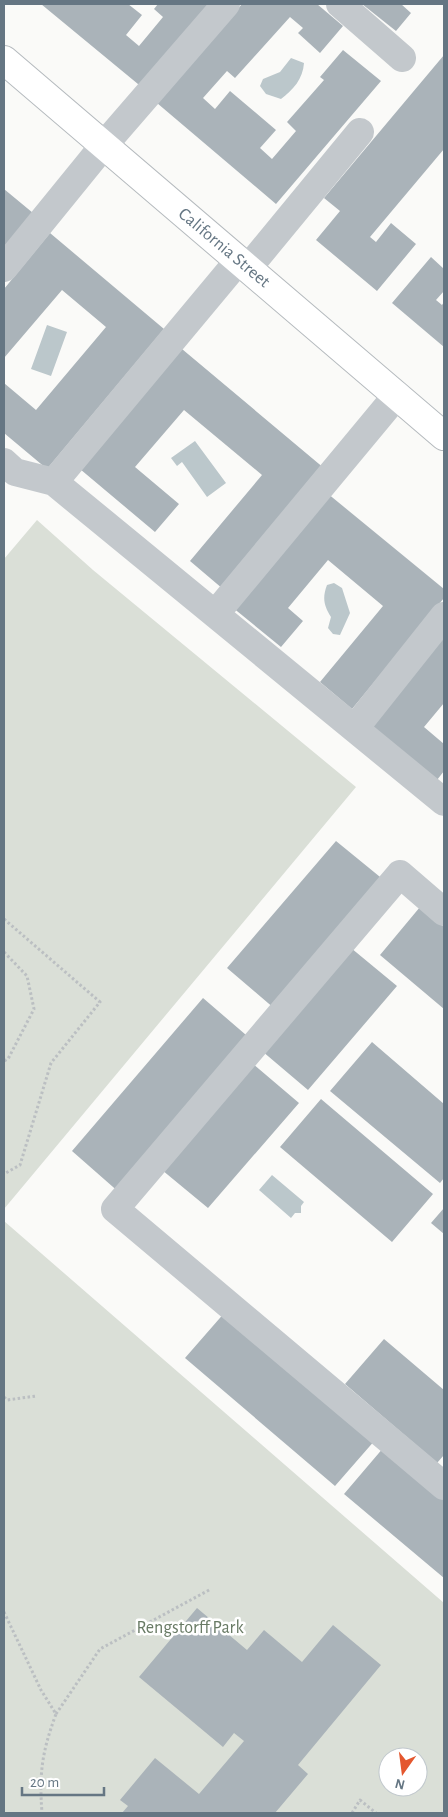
<svg xmlns="http://www.w3.org/2000/svg" width="448" height="1817" font-family="'Alegreya Sans',sans-serif">
	<rect width="100%" height="100%" fill="#fafaf8"/>
	<!-- green -->
	<path fill="#dadfd7" fill-rule="evenodd" d="M 37,520 L 93,570 L 356,787 L 4,1209 L 4,559 Z
		M 4,1221 L 444,1603 L 444,1813 L 4,1813 ZM 388,1757 L 418,1757 L 418,1787 L 388,1787 Z"/>
	<!-- water -->
	<path fill="#bbc7cb" d="M 291,58 L 304,63 C 303,79 293,90 281,99 L 266,94 L 260,86 L 263,79 L 280,72 Z
		M 47,325 L 67,332 L 51,376 L 31,369 Z
		M 195,441 L 226,483 L 207,497 L 182,462 L 177,466 L 171,458 Z
		M 334,583 L 342,588 L 350,613 L 340,635 L 333,634 L 328,628 L 331,617 C 324,606 322,598 327,585 Z
		M 272,1175 L 304,1202 L 301,1206 L 301,1213 L 295,1213 L 291,1218 L 259,1190 Z"/>
	<!-- building -->
	<path fill="#aab3b9" d="M 41,4 L 128,4 L 142,15 L 126,35 L 139,46 L 163,17 L 154,9 L 158,4 L 215,4 L 144,89 Z
		M 242,4 L 317,4 L 343,26 L 320,53 L 298,33 L 303,28 L 290,17 L 235,78 L 227,71 L 203,98 L 215,109 L 230,91 L 276,130 L 260,148 L 272,159 L 296,131 L 287,122 L 324,80 L 320,77 L 343,50 L 381,81 L 276,204 L 157,103 Z
		M 362,4 L 401,4 L 411,13 L 396,31 Z
		M 444,55 L 444,149 L 370,237 L 376,242 L 391,223 L 416,244 L 377,291 L 316,240 L 340,211 L 324,198 Z
		M 4,189 L 33,213 L 4,248 Z
		M 50,233 L 164,329 L 47,469 L 4,433 L 4,383 L 36,410 L 106,327 L 62,290 L 4,358 L 4,289 Z
		M 431,257 L 444,269 L 444,291 L 436,300 L 442,305 L 444,302 L 444,347 L 392,303 Z
		M 182,349 L 325,469 L 223,589 L 190,561 L 262,475 L 184,410 L 135,467 L 179,504 L 155,532 L 80,469 Z
		M 327,493 L 444,589 L 444,598 L 352,709 L 320,682 L 383,606 L 328,560 L 288,608 L 303,621 L 281,647 L 232,607 Z
		M 444,632 L 444,703 L 424,727 L 444,744 L 444,771 L 437,780 L 365,726 Z
		M 336,841 L 385,881 L 275,1009 L 227,968 Z
		M 420,907 L 444,927 L 444,1009 L 380,955 Z
		M 351,948 L 397,986 L 308,1090 L 262,1051 Z
		M 203,998 L 253,1041 L 121,1194 L 72,1151 Z
		M 372,1042 L 444,1104 L 444,1178 L 440,1183 L 330,1091 Z
		M 253,1064 L 299,1103 L 208,1208 L 162,1170 Z
		M 321,1099 L 433,1194 L 392,1242 L 280,1147 Z
		M 444,1208 L 444,1234 L 431,1223 Z
		M 226,1311 L 376,1439 L 335,1486 L 185,1358 Z
		M 384,1339 L 444,1390 L 444,1455 L 437,1463 L 345,1384 Z
		M 384,1447 L 444,1499 L 444,1578 L 344,1494 Z
		M 197,1608 L 247,1650 L 264,1630 L 302,1662 L 333,1625 L 381,1665 L 298,1765 L 308,1774 L 275,1813 L 122,1813 L 128,1806 L 120,1800 L 155,1758 L 199,1794 L 244,1741 L 234,1733 L 223,1747 L 139,1677 Z"/>
	<g fill="none" stroke-linecap="round" stroke-linejoin="round">
		<defs>
			<path id="major" d="M 4,60 L 444,436"/>
		</defs>
		<!-- major casing -->
		<use href="#major" stroke="#b5babe" stroke-width="30"/>
		<!-- path -->
		<path stroke="#bbbfc2" stroke-width="3" stroke-dasharray="2.5 2.5" stroke-linecap="butt" d="M 4,919 L 100,1002 L 51,1063 L 20,1165 L 4,1174
			M 4,952 L 27,976 L 34,1009 L 8,1059 L 4,1061
			M 4,1397 L 7,1400 L 36,1396
			M 4,1612 L 41,1690 L 56,1714 C 42,1752 39,1773 42,1813
			M 56,1714 L 100,1649 L 211,1589
			M 352,1813 L 360,1800 L 376,1813"/>
		<!-- minor -->
		<path stroke="#c3c8cc" stroke-width="28" d="M 340,4 L 402,58
			M 4,268 L 104,145 L 226,4
			M 248,268 L 360,132
			M 4,462 L 15,472 L 54,482 L 444,802
			M 54,482 L 239,260
			M 216,613 L 397,395
			M 355,728 L 444,616
			M 444,912 L 400,874 L 115,1209 L 444,1486"/>
		<!-- major -->
		<use href="#major" stroke="#fff" stroke-width="28"/>
	</g>
	<g text-anchor="middle" dominant-baseline="central" stroke-width="5" stroke-linejoin="round" paint-order="stroke">
		<!-- street labels -->
		<g font-size="18" fill="#657683" stroke="#fff">
			<text transform="translate(224 248) rotate(40)">California Street</text>
		</g>
		<!-- park labels -->
		<g font-size="18" fill="#687a64" stroke="#fff">
			<text x="190" y="1628">Rengstorff Park</text>
		</g>
	</g>
	<!-- border -->
	<rect width="448" height="1817" fill="none" stroke="#657683" stroke-width="10"/>
	<!-- north arrow -->
	<g transform="translate(403 1772) rotate(194)"><circle r="24" fill="#ffffff" stroke="#c1c8cd"/>
	<path d="M0-4L9 19L0 12L-9 19Z" fill="#e4572e"/>
	<text y="-8" font-size="14" font-weight="bold" text-anchor="middle" fill="#657683">N</text>
	</g>
	<!-- scale -->
	<path d="M22 1787v8h82v-8" fill="none" stroke="#657683" stroke-width="2.5"/>
	<text x="30" y="1787" font-size="15" fill="#657683" stroke="#ffffff" stroke-width="4" paint-order="stroke">20 m</text>
</svg>
